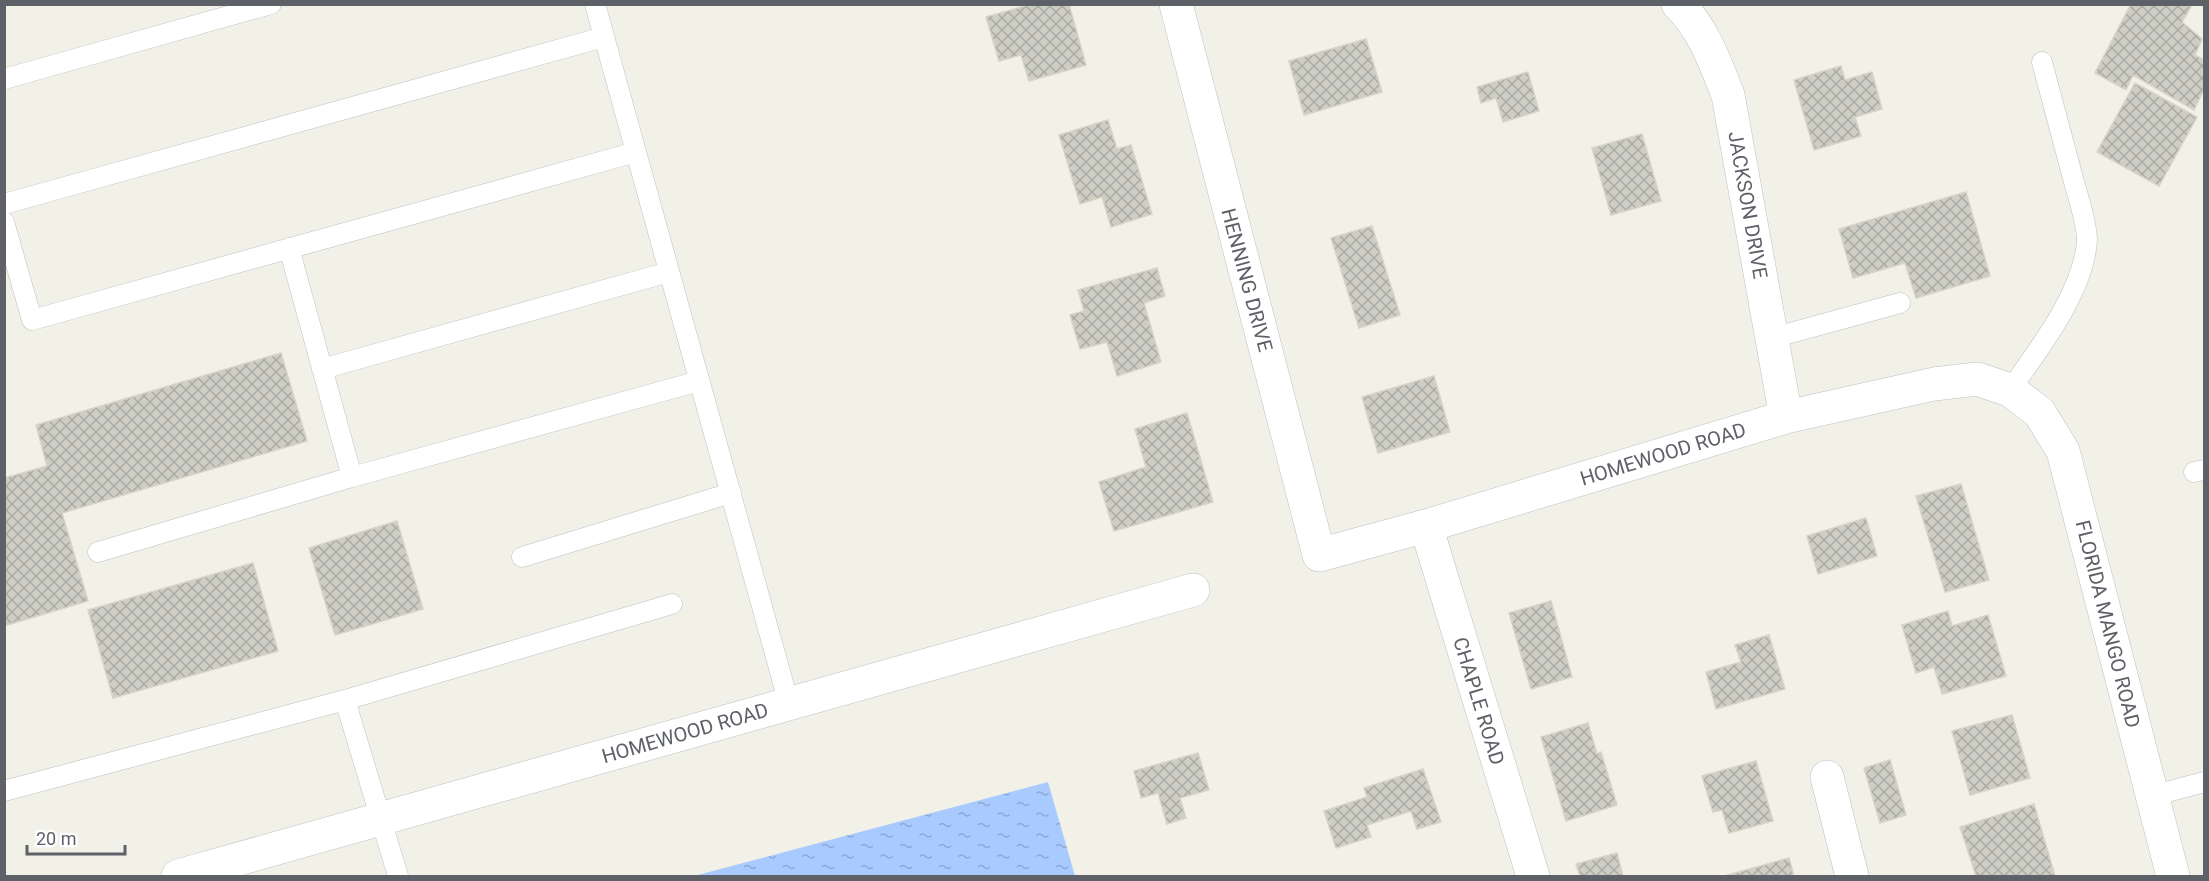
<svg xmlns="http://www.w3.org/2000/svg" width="2209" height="881" font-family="Roboto,sans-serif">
	<defs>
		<pattern id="water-ripples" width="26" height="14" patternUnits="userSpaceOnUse" patternTransform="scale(1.5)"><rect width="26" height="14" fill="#a9caff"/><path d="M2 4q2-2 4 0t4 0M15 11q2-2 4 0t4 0" fill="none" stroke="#8da7d2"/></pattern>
		<pattern id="building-cross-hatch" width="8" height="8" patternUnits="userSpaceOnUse" patternTransform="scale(1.5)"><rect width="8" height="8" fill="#cecec5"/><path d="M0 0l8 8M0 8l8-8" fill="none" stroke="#aaaba4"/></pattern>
	</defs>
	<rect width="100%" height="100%" fill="#f1f1e7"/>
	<!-- water -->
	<path fill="url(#water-ripples)" d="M 1048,782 L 1075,876 L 694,876 Z"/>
	<!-- building -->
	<path fill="url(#building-cross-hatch)" stroke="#d7d4c4" stroke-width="1.5" d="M 1032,4 L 1069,4 L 1086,65 L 1029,81 L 1021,55 L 999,61 L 986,17 Z
		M 2131,4 L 2187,4 L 2191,7 L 2182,22 L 2202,39 L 2195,55 L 2204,60 L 2204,89 L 2194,110 L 2133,75 L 2126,90 L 2095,73 Z
		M 1366,39 L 1382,92 L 1304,115 L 1289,61 Z
		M 1841,66 L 1845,80 L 1872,72 L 1882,109 L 1855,117 L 1861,136 L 1814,150 L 1794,80 Z
		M 1528,72 L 1539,111 L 1503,122 L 1496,98 L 1481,103 L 1477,87 Z
		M 2135,83 L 2197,117 L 2159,186 L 2097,152 Z
		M 1108,120 L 1117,149 L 1131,145 L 1152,214 L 1111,227 L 1102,197 L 1080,204 L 1059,135 Z
		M 1642,134 L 1661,201 L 1611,215 L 1592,148 Z
		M 1966,192 L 1990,276 L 1916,298 L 1905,263 L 1853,278 L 1839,229 Z
		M 1372,226 L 1400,315 L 1359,328 L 1331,238 Z
		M 1157,268 L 1165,296 L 1144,303 L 1161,362 L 1117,376 L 1107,342 L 1080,349 L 1070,315 L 1084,311 L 1078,290 Z
		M 281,353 L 307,441 L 62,513 L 88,601 L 4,626 L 4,478 L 47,466 L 36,425 Z
		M 1434,376 L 1450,432 L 1378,453 L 1362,397 Z
		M 1187,413 L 1213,502 L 1114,531 L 1099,482 L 1146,467 L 1135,429 Z
		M 1961,484 L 1989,580 L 1945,592 L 1916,496 Z
		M 1866,518 L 1877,556 L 1818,574 L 1807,536 Z
		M 397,521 L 423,609 L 335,635 L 309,548 Z
		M 253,563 L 278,651 L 113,698 L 88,610 Z
		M 1551,601 L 1572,677 L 1531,689 L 1509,613 Z
		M 1948,611 L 1952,626 L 1988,615 L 2006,676 L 1942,694 L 1934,667 L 1916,673 L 1902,625 Z
		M 1769,635 L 1785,689 L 1716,709 L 1706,672 L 1741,662 L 1735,645 Z
		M 2012,715 L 2030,778 L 1970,795 L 1952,731 Z
		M 1588,723 L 1597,754 L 1601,752 L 1617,805 L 1566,821 L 1541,737 Z
		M 1198,753 L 1209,790 L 1180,798 L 1186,818 L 1167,824 L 1158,793 L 1141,798 L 1134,771 Z
		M 1890,760 L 1906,815 L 1880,823 L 1864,768 Z
		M 1756,761 L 1773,821 L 1729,833 L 1722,810 L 1713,812 L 1702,776 Z
		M 1423,769 L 1441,822 L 1417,829 L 1411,811 L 1367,825 L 1371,837 L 1336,848 L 1324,811 L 1367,797 L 1364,788 Z
		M 2034,804 L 2055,876 L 1976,876 L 1960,827 Z
		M 1617,853 L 1623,876 L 1580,876 L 1576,864 Z
		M 1789,858 L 1794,876 L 1724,876 Z"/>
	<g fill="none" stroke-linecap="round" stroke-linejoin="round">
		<defs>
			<path id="service" d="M 595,4 L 789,704
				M 4,79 L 271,4
				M 4,204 L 604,37
				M 4,222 L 32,320 L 636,152
				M 289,248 L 352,477 L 699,381
				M 1772,338 L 1900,303
				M 322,369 L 669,272
				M 2010,390 C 2038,350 2084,292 2087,240 C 2087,224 2079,199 2074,182 C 2063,142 2053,102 2042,62
				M 2194,472 L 2204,470
				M 98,552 L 352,477
				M 522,557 L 731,493
				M 4,791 L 345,700
				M 2152,796 L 2204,782
				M 398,876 L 345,700 L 672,604"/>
			<path id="minor" d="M 1176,4 L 1319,555 L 1426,526 L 1786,417 L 1934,384 L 1977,379 L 2010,390
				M 1678,4 C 1704,29 1715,63 1728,95 L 1786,417
				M 1426,526 L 1533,876
				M 1827,777 L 1852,876
				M 178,876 L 1193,590"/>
			<path id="tertiary" d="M 2010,390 L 2039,412 L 2063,451 L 2173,876"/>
		</defs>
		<!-- service casing -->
		<use href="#service" stroke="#bebfc6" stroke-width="21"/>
		<!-- minor casing -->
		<use href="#minor" stroke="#bebfc6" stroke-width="34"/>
		<!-- tertiary casing -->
		<use href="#tertiary" stroke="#bebfc6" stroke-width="34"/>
		<!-- service -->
		<use href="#service" stroke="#fff" stroke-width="20"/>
		<!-- minor -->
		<use href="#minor" stroke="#fff" stroke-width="33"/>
		<!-- tertiary -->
		<use href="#tertiary" stroke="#fff" stroke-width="33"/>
	</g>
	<g text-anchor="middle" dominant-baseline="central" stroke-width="4.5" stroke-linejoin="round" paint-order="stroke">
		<!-- street labels -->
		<g font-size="20" fill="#5e6168" stroke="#fff">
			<text transform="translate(1748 205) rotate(80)">JACKSON DRIVE</text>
			<text transform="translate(1247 280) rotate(75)">HENNING DRIVE</text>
			<text transform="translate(1663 454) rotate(-17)">HOMEWOOD ROAD</text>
			<text transform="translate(2108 624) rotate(76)">FLORIDA MANGO ROAD</text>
			<text transform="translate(1479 701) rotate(73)">CHAPLE ROAD</text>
			<text transform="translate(685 733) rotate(-16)">HOMEWOOD ROAD</text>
		</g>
	</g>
	<!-- border -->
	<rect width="2209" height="881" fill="none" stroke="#5e6168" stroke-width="12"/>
	<!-- scale -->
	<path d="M27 845v9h98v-9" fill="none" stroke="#5e6168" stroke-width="3"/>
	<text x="36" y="845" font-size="18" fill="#5e6168" stroke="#ffffff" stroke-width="4.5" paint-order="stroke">20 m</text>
</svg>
